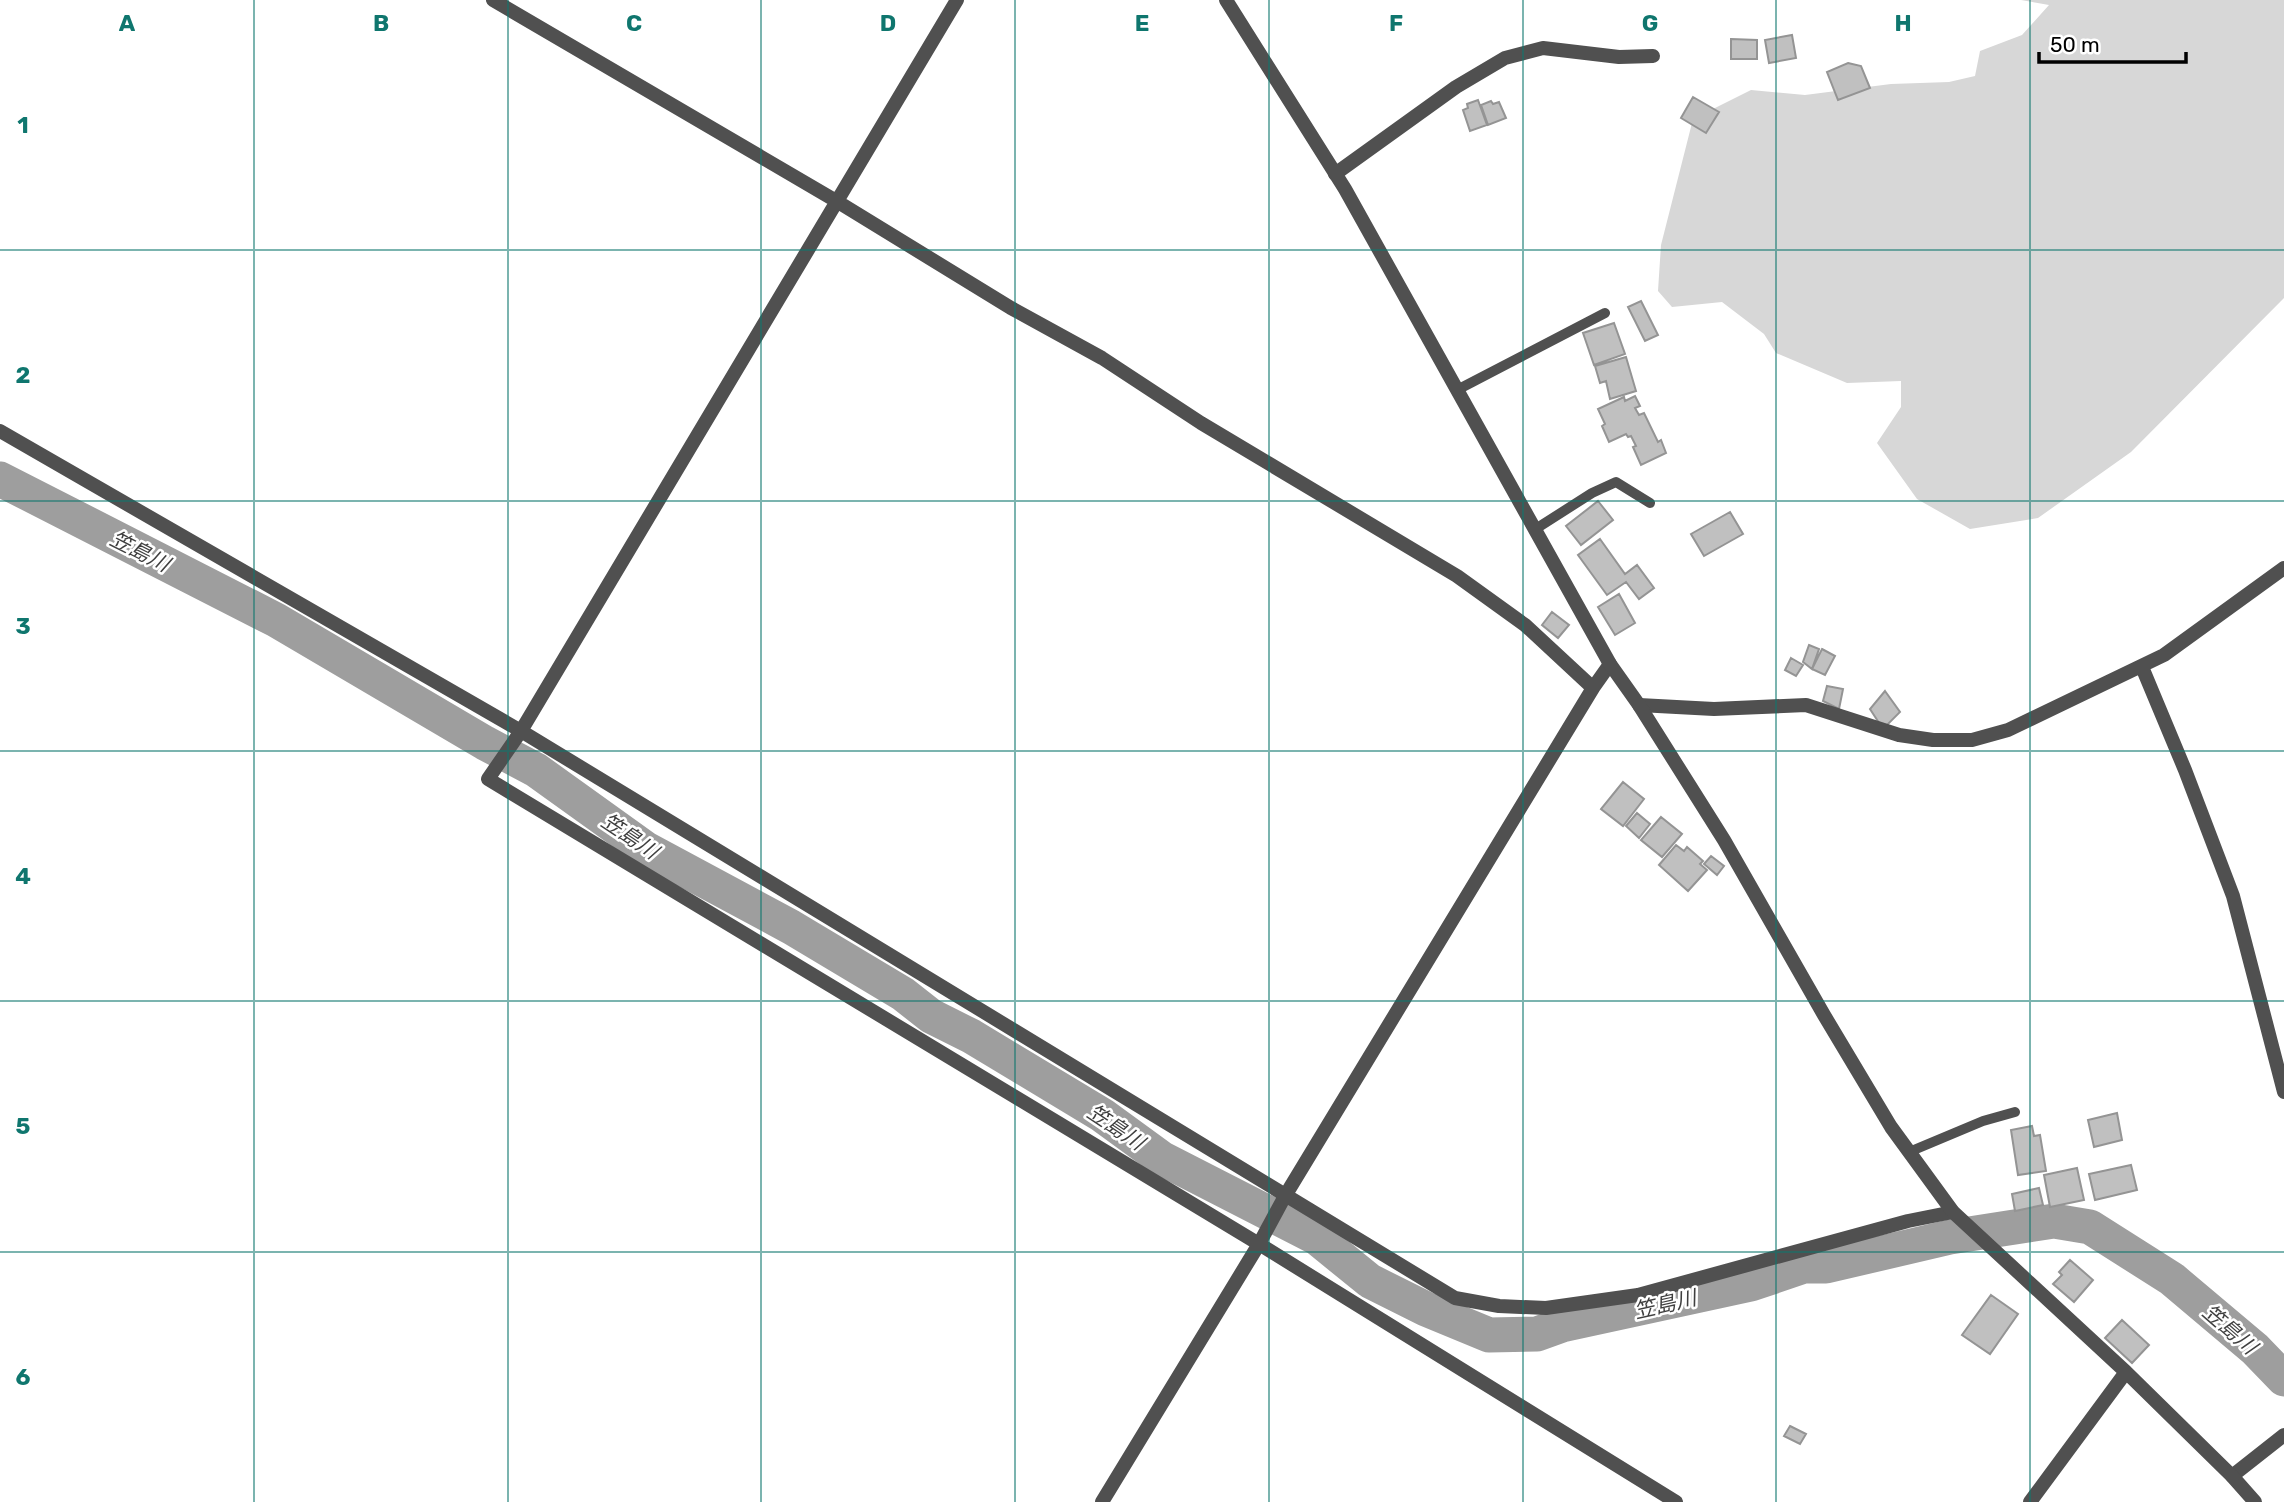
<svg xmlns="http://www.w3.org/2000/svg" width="2284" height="1502" font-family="Rubik,'Noto Sans JP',sans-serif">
	<rect width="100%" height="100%" fill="#fff"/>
	<!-- green -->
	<path fill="#d7d7d7" d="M 2021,0 L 2284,0 L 2284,298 L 2131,452 L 2038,518 L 1970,529 L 1917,499 L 1877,443 L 1901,407 L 1901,381 L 1847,383 L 1776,353 L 1764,334 L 1722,302 L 1672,307 L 1658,291 L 1661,245 L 1693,119 L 1751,90 L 1805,95 L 1891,84 L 1949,82 L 1975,76 L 1980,51 L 2022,35 L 2049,5 Z"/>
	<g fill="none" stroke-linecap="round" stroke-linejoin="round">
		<!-- river -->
		<path stroke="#9e9e9e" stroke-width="35" d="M 0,479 L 276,620 L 485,743 L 536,770 L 646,849 L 791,927 L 903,994 L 931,1016 L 971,1036 L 1102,1115 L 1161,1158 L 1317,1238 L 1370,1281 L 1426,1309 L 1489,1335 L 1537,1334 L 1562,1325 L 1751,1284 L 1804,1266 L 1826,1266 L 1950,1237 L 2054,1221 L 2090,1227 L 2172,1279 L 2255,1349 L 2284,1379"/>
	</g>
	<!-- building -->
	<path fill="#c0c0c0" stroke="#949494" stroke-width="2" d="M 1792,35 L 1796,58 L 1769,63 L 1765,40 Z
		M 1731,39 L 1757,40 L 1757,59 L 1731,59 Z
		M 1848,63 L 1861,66 L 1870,88 L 1838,100 L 1827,72 Z
		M 1693,97 L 1719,112 L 1706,133 L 1681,118 Z
		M 1478,100 L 1487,125 L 1470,131 L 1463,110 L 1468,108 L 1467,104 Z
		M 1491,101 L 1493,104 L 1499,102 L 1506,118 L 1488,125 L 1481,105 Z
		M 1641,301 L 1658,335 L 1645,341 L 1628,307 Z
		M 1614,323 L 1625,354 L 1594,365 L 1583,333 Z
		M 1626,357 L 1636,391 L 1610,399 L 1606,381 L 1600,383 L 1595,366 Z
		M 1635,396 L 1640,406 L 1635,408 L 1639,415 L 1644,413 L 1658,442 L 1661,440 L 1666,453 L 1641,465 L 1633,447 L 1636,446 L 1631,436 L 1628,437 L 1626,434 L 1609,442 L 1602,426 L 1605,424 L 1598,409 L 1624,397 L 1625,401 Z
		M 1598,501 L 1613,520 L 1581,545 L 1566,526 Z
		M 1730,512 L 1743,534 L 1704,556 L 1691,534 Z
		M 1600,539 L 1625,574 L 1637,565 L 1654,588 L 1639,599 L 1626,582 L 1607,595 L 1578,555 Z
		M 1619,594 L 1635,623 L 1615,635 L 1598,607 Z
		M 1552,612 L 1569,625 L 1558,638 L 1542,625 Z
		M 1809,645 L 1819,649 L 1812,669 L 1803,662 Z
		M 1822,649 L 1835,656 L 1825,675 L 1812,669 Z
		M 1791,658 L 1803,665 L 1796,676 L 1785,670 Z
		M 1827,686 L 1843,689 L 1839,709 L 1823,701 Z
		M 1885,691 L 1900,712 L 1883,729 L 1870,709 Z
		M 1623,782 L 1644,799 L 1623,826 L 1601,809 Z
		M 1637,813 L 1650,824 L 1639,838 L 1626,826 Z
		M 1661,817 L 1682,834 L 1662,857 L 1641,840 Z
		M 1676,845 L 1684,851 L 1687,847 L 1703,861 L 1700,864 L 1707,870 L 1688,891 L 1659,865 Z
		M 1711,856 L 1724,866 L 1717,875 L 1704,864 Z
		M 2117,1113 L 2122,1140 L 2094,1147 L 2088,1120 Z
		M 2032,1126 L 2034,1136 L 2040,1135 L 2046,1171 L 2018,1175 L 2011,1130 Z
		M 2131,1165 L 2137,1190 L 2095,1200 L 2089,1174 Z
		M 2077,1168 L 2084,1200 L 2050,1207 L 2044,1175 Z
		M 2039,1188 L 2043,1205 L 2015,1211 L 2012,1194 Z
		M 2070,1260 L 2093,1280 L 2074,1302 L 2053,1284 L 2062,1275 L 2059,1272 Z
		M 1991,1295 L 2018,1314 L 1990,1354 L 1962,1335 Z
		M 2122,1320 L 2149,1345 L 2132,1363 L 2105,1338 Z
		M 1790,1426 L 1806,1434 L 1800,1444 L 1784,1436 Z"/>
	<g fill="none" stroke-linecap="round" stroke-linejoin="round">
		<!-- service -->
		<path stroke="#505050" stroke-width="10" d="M 1457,390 L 1605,313
			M 1534,530 L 1592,493 L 1616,482 L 1650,503
			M 1909,1152 L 1983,1121 L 2015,1112"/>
		<!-- minor -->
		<path stroke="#505050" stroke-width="14" d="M 493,0 L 838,202 L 1011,308 L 1102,358 L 1201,423 L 1457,576 L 1525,625 L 1593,688
			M 957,0 L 521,731 L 488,779 L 1259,1244 L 1676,1502
			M 1335,174 L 1456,87 L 1505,58 L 1543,48 L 1619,57 L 1653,56
			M 0,431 L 521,731 L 1455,1298 L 1499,1306 L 1546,1308 L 1638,1295 L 1908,1221 L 1953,1212
			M 2142,667 L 2185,770 L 2233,896 L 2284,1092
			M 1639,705 L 1714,709 L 1806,705 L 1899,735 L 1933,740 L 1972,740 L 2008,730 L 2164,655 L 2284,568
			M 2232,1476 L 2284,1435
			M 1102,1502 L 1259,1244 L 1285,1196 L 1593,688 L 1610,664"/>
		<!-- tertiary -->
		<path stroke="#505050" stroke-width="14" d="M 1226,0 L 1345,189 L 1610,664 L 1639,705 L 1724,840 L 1824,1015 L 1891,1127 L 1953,1212 L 2126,1372 L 2232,1476 L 2255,1502
			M 2030,1502 L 2126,1372"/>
	</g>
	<!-- grid -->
	<path fill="none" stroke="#0f766e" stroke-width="2" stroke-opacity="0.55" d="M 254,0 L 254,1502M 508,0 L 508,1502M 761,0 L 761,1502M 1015,0 L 1015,1502M 1269,0 L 1269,1502M 1523,0 L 1523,1502M 1776,0 L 1776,1502M 2030,0 L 2030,1502M 0,250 L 2284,250M 0,501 L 2284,501M 0,751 L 2284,751M 0,1001 L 2284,1001M 0,1252 L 2284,1252"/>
	<g text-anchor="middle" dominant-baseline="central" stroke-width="5" stroke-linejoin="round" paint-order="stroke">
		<!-- water labels -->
		<g font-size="21" font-style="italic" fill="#3f3f3f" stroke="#fff">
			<text transform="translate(140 551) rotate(27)">笠島川</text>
			<text transform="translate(630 836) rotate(34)">笠島川</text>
			<text transform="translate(1116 1127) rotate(34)">笠島川</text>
			<text transform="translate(1665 1304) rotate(-13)">笠島川</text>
			<text transform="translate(2230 1329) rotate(41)">笠島川</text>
		</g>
	</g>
	<g font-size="23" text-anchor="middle" font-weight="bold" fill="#0f766e" stroke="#fff" stroke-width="5" stroke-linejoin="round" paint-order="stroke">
		<text x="127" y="31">A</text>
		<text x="381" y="31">B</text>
		<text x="634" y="31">C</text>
		<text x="888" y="31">D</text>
		<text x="1142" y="31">E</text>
		<text x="1396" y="31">F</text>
		<text x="1650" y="31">G</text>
		<text x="1903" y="31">H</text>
		<text x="23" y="133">1</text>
		<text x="23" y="383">2</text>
		<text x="23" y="634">3</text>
		<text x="23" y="884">4</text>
		<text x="23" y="1134">5</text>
		<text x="23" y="1385">6</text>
	</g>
	<!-- scale -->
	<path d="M2039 52v10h147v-10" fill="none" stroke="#000000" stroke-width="3.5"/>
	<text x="2050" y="52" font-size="21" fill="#000000" stroke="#ffffff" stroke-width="5" paint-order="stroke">50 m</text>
</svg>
